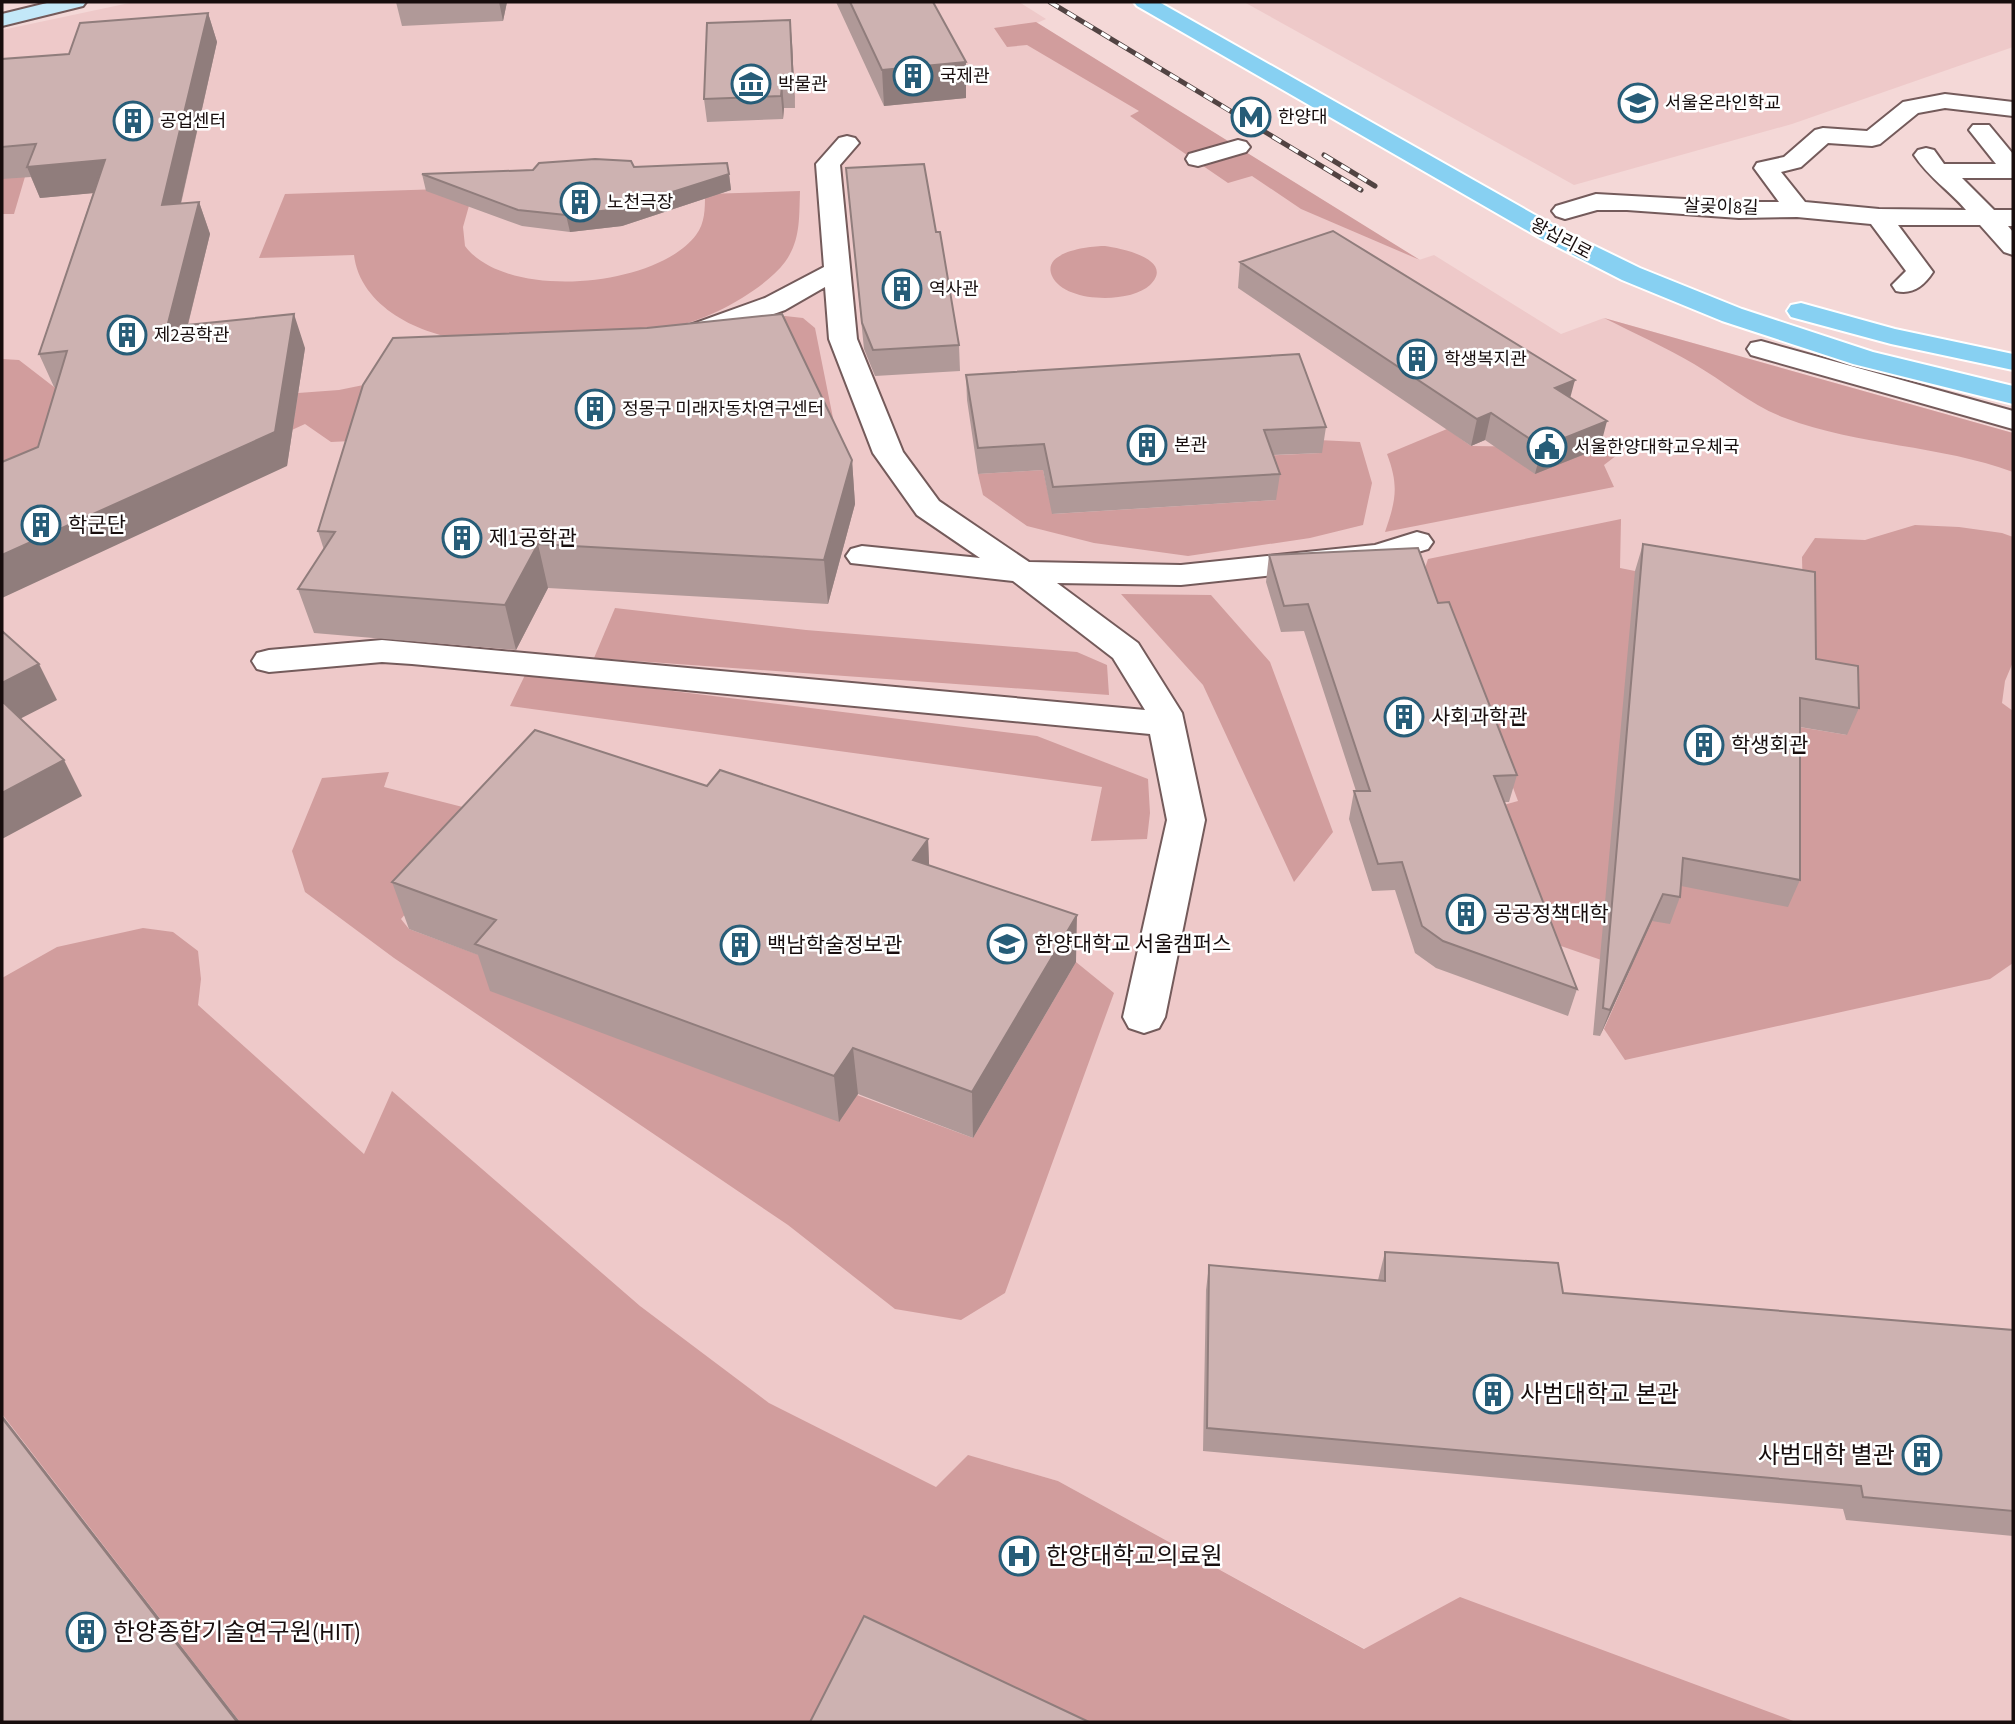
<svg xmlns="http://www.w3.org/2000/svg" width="2015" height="1724" font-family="'Source Sans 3','Noto Sans KR',sans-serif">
	<rect width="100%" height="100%" fill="#f4d8d7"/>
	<!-- built -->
	<path fill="#eec9c9" d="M 134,2 L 1019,2 L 1046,19 L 1037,23 L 1419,260 L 1434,255 L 1561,334 L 1604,318 L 2013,433 L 2013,1722 L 1498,1722 L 1058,1481 L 999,1464 L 1059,1492 L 2,1722 L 2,30 Z
		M 1244,2 L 2013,2 L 2013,47 L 1792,124 L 1574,185 Z"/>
	<!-- green -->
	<path fill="#d19d9d" d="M 1036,22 L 1420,260 L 1301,209 L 1252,176 L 1228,183 L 1130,116 L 1139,111 L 1027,45 L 1007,47 L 994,28 Z
		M 37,136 L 14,214 L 2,214 L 2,160 Z
		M 474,188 L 463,227 L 465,246 C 506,301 656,288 696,235 C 705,223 705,209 705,194 L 800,191 C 799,217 801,240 785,262 C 763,291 707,321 671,327 C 642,333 610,331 581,333 C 547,335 502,342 469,340 C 421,336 360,307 354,255 L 259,258 L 285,194 Z
		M 1105,246 C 1120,248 1176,259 1150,285 C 1130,304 1064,303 1052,276 C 1041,251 1091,246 1105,246 Z
		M 785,316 L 803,318 L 815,328 L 847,488 L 770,319 Z
		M 1604,318 L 2013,433 L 2013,472 C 1940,445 1859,446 1785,418 C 1752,406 1725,382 1694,364 C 1665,347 1634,333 1604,318 Z
		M 2,359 L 19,360 L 54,387 L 81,385 L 294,419 L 298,393 L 339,390 L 388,380 L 371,440 L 331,442 L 305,424 L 153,493 L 2,504 Z
		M 1447,429 L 1471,446 L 1600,448 L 1617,455 L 1604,465 L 1614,487 L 1385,532 C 1396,500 1399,486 1387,454 Z
		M 1318,440 L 1360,442 L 1372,483 L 1363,525 L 1310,538 L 1188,556 L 1094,543 L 1027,526 L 983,495 L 978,474 L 1043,470 L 1053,514 L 1276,500 L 1261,456 L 1321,453 Z
		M 1621,519 L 1620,568 L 1635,571 L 1672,885 L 1787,725 L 1847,735 L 1805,686 L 1802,557 L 1815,538 L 1865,540 L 1915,525 L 1959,527 L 2002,533 L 2013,537 L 2013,662 L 2005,681 L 2002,703 L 2013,711 L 2013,963 L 1990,979 L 1625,1060 L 1604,1029 L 1630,970 L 1538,938 L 1489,809 L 1518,801 L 1455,633 L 1440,622 L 1424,571 L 1428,559 Z
		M 1121,594 L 1211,595 L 1270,662 L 1333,832 L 1294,882 L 1203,685 Z
		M 615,608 L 806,630 L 1077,652 L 1107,665 L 1109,695 L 594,658 Z
		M 526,673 L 1037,736 L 1148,779 L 1150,813 L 1147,839 L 1091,841 L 1102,787 L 510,706 Z
		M 389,772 L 384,787 L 502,817 L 441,872 L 401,919 L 409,929 L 973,1138 L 1076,962 L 1114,993 L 1005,1293 L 961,1320 L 895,1309 L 788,1225 L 394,958 L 305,892 L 292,851 L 322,778 Z
		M 143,928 L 173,932 L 198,951 L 201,979 L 198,1005 L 364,1154 L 392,1091 L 640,1306 L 769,1403 L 936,1487 L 968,1455 L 1058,1481 L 1364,1649 L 1460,1597 L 1796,1722 L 240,1722 L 2,1414 L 2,978 L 57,947 Z"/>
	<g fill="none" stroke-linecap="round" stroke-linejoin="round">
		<defs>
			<path id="street" d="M 1945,94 L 2013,102 L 2013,116 L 1945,108 L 1918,113 L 1880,144 L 1872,146 L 1828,143 L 1801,167 L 1781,172 L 1805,202 L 1879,209 L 1966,210 C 1949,190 1929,178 1914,155 L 1918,150 L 1926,148 L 1934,150 L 1944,164 L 1996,164 L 1969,130 L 1973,125 L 1989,125 L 2013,154 L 2013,178 L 1962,178 L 1994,210 L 2013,210 L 2013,226 L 2008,226 L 2013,232 L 2013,255 L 2004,252 L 1980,225 L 1898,225 L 1933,272 C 1924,286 1912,295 1896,291 L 1892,285 L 1906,271 L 1871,224 L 1797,217 L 1739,218 L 1627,210 L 1597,210 L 1565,219 L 1556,216 L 1552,211 L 1556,206 L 1596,194 L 1739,202 L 1779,202 L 1754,168 L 1757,163 L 1784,157 L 1815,130 L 1823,128 L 1867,131 L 1903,102 Z
				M 847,136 L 855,138 L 859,143 L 840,165 L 857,339 L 903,452 L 939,501 L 1029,562 L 1181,565 L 1375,545 L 1417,532 L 1428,535 L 1433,542 L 1428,549 L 1378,564 L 1181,585 L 1057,583 L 1138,643 L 1182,713 L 1205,820 L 1165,1017 L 1159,1028 L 1144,1033 L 1129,1028 L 1123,1017 L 1167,820 L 1150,734 L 412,664 L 382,662 L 269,672 L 257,669 L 252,661 L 257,653 L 269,650 L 382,640 L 1145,710 L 1113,658 L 1013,581 L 851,563 L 846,556 L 851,549 L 862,546 L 980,558 L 917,515 L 873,453 L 829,339 L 825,287 L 785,310 L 699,341 L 689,343 L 679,341 L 675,335 L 679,329 L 765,298 L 824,267 L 816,164 L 839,138 Z
				M 1238,140 L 1246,142 L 1250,147 L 1246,152 L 1198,166 L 1189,164 L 1186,159 L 1189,154 Z
				M 1761,341 L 2013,411 L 2013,429 L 1751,355 L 1747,349 L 1751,343 Z"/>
			<path id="secondary" d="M 51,2 L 86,2 L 83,6 L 2,26 L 2,14 Z"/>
			<path id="primary" d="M 1134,2 L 1159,2 L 1558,228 L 1640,268 L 1742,309 L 1873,352 L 2013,386 L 2013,404 L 1853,364 L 1722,321 L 1622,280 L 1540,238 L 1137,6 Z
				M 1801,303 L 1895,329 L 2013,354 L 2013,370 L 1891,344 L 1791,317 L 1787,311 L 1791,305 Z"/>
		</defs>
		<!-- street casing -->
		<use href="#street" stroke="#745b5b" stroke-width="4"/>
		<!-- secondary casing -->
		<use href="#secondary" stroke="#745b5b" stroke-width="4"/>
		<!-- primary casing -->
		<use href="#primary" stroke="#fff" stroke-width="4"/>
		<!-- street -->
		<use href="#street" fill="#fff" fill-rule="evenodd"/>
		<!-- secondary -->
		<use href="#secondary" fill="#c3e8f8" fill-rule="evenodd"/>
		<!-- primary -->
		<use href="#primary" fill="#87d0f2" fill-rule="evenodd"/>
		<defs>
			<path id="rail" d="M 1050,2 L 1361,190
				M 1324,155 L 1375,186"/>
		</defs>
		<!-- rail casing -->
		<use href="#rail" stroke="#514342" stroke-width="5"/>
		<!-- rail -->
		<use href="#rail" stroke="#fff" stroke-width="3.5" stroke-dasharray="10" stroke-linecap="butt"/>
	</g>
	<!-- wall -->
	<path fill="#b09998" d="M 396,2 L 507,2 L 503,21 L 402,26 Z
		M 836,2 L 933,2 L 966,62 L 966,98 L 884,106 Z
		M 208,13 L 217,42 L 181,204 L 199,202 L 210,234 L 188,325 L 305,348 L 287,466 L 38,447 L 57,387 L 54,387 L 39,354 L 93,193 L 40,198 L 31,177 L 2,179 L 2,59 L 69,54 Z
		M 792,43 L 795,108 L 784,108 L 783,119 L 707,122 L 704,99 Z
		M 634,167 L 729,174 L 731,190 L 622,226 L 570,232 L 522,226 L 426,191 L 422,174 Z
		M 846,168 L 936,232 L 959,345 L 960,371 L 875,376 L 864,349 Z
		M 1240,262 L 1570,397 L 1600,448 L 1535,474 L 1485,440 L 1471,446 L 1238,288 Z
		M 966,375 L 1326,427 L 1322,453 L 1273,455 L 1280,474 L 1276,500 L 1052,514 L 1043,470 L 978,474 L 967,400 Z
		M 852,460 L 855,504 L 828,604 L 548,588 L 516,650 L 314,633 L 298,589 L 324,550 L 318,531 Z
		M 1643,544 L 1859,708 L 1847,735 L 1800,727 L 1800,880 L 1788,907 L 1681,886 L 1680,897 L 1670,924 L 1652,921 L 1600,1036 L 1593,1035 L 1635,571 Z
		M 1269,555 L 1438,603 L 1517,775 L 1509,802 L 1504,802 L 1577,989 L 1568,1016 L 1436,968 L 1415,953 L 1395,890 L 1372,891 L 1349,819 L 1354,791 L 1356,791 L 1304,631 L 1281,632 L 1266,582 Z
		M 707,786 L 928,839 L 929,865 L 1076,962 L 973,1138 L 858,1094 L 839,1122 L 490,991 L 478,955 L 409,929 L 392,882 Z
		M 1385,1252 L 1563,1293 L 2013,1330 L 2013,1536 L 1846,1520 L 1843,1509 L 1203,1451 L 1206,1290 L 1209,1265 L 1378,1280 Z"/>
	<!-- shaded-wall -->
	<path fill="#907d7c" d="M 499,2 L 507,2 L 503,21 Z
		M 208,13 L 217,42 L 173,237 L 162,205 Z
		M 790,20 L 792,43 L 795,108 L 793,85 Z
		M 966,62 L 966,98 L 884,106 L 882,70 Z
		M 782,85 L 784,108 L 783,119 L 781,96 Z
		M 105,160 L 116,191 L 40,198 L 27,167 Z
		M 729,174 L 731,190 L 622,226 L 570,232 L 566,215 Z
		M 199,202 L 210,234 L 179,360 L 167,327 Z
		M 294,314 L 305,348 L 287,466 L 2,598 L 2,555 Z
		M 1575,380 L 1568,406 L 1555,388 Z
		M 1491,413 L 1485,440 L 1471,446 L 1477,419 Z
		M 1607,421 L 1600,448 L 1535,474 L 1542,447 Z
		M 852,460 L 855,504 L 828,604 L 824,560 Z
		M 538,544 L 548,588 L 516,650 L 505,605 Z
		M 39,664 L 57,700 L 8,725 L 2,713 L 2,683 Z
		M 64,760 L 82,796 L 2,839 L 2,793 Z
		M 928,839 L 930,886 L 913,860 Z
		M 1663,894 L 1652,921 L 1600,1036 L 1610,1010 Z
		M 1077,915 L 1076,962 L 973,1138 L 972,1092 Z
		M 853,1048 L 858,1094 L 839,1122 L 834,1076 Z
		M 2,1415 L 240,1722 L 237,1722 L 2,1418 Z"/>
	<!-- building -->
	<path fill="#cdb2b1" stroke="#907d7c" stroke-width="2" d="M 850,2 L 933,2 L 966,62 L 882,70 Z
		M 208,13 L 162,205 L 199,202 L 167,327 L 294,314 L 275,432 L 2,555 L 2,462 L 38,447 L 67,351 L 39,354 L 105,160 L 27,167 L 36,144 L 2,147 L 2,59 L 69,54 L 80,23 Z
		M 790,20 L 793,85 L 782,85 L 781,96 L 704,99 L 707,23 Z
		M 595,159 L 631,161 L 634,167 L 727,163 L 729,174 L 619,209 L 566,215 L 518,210 L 422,174 L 533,170 L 539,163 Z
		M 924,164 L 936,232 L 940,232 L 959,345 L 873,350 L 862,323 L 846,168 Z
		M 1333,231 L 1575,380 L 1555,388 L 1607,421 L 1542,447 L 1491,413 L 1477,419 L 1240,262 Z
		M 782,314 L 852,460 L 824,560 L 538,544 L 505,605 L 298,589 L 335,532 L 318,531 L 363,385 L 393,338 L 647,328 Z
		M 1299,354 L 1326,427 L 1264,430 L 1280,474 L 1053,487 L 1044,444 L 978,448 L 966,375 Z
		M 1643,544 L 1815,572 L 1816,659 L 1858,666 L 1859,708 L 1800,698 L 1800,880 L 1683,858 L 1680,897 L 1663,894 L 1610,1010 L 1603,1008 Z
		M 1418,548 L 1438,603 L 1449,602 L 1517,775 L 1494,776 L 1577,989 L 1443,941 L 1422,926 L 1402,862 L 1378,864 L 1354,791 L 1370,791 L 1308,604 L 1284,606 L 1269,555 Z
		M 2,631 L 39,664 L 2,683 Z
		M 2,701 L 64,760 L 2,793 Z
		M 535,730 L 707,786 L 720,770 L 928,839 L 913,860 L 1077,915 L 972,1092 L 853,1048 L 834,1076 L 475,944 L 496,920 L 392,882 Z
		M 1385,1252 L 1558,1263 L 1563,1293 L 2013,1330 L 2013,1511 L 1863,1497 L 1861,1486 L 1207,1428 L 1209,1265 L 1385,1281 Z
		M 2,1418 L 237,1722 L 2,1722 Z
		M 864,1616 L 1089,1722 L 810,1722 Z"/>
	<!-- icons -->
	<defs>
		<symbol id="building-ring" viewBox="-11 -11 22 22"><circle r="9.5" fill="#fff" stroke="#275d78" stroke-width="1.5"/><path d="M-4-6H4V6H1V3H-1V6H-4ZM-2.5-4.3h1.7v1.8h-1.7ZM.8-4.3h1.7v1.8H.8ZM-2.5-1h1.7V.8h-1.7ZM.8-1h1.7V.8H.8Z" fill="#275d78"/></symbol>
		<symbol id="museum-ring" viewBox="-11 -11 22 22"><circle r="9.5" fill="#fff" stroke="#275d78" stroke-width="1.5"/><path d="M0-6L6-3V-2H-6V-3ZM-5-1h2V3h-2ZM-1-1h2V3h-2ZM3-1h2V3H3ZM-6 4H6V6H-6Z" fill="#275d78"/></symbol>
		<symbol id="school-ring" viewBox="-11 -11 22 22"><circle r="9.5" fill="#fff" stroke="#275d78" stroke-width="1.5"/><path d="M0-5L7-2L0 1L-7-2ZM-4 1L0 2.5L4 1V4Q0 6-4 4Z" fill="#275d78"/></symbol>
		<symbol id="metro-ring" viewBox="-11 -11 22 22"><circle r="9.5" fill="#fff" stroke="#275d78" stroke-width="1.5"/><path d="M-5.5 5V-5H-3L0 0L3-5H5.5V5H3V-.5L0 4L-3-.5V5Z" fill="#275d78"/></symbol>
		<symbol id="civic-ring" viewBox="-11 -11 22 22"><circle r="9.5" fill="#fff" stroke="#275d78" stroke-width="1.5"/><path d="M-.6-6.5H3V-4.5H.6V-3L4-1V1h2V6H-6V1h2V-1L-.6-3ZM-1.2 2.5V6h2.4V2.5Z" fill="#275d78"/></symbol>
		<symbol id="university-ring" viewBox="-11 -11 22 22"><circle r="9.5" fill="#fff" stroke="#275d78" stroke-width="1.5"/><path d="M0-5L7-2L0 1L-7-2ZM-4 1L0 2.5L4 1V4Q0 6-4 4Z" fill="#275d78"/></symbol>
		<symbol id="hospital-ring" viewBox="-11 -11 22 22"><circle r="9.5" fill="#fff" stroke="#275d78" stroke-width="1.5"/><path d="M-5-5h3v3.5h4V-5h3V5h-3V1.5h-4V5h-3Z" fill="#275d78"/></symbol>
	</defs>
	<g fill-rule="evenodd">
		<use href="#building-ring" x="891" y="54" width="44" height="44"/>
		<use href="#museum-ring" x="729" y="62" width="44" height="44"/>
		<use href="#school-ring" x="1616" y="81" width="44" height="44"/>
		<use href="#metro-ring" x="1229" y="95" width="44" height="44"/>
		<use href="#building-ring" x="111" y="99" width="44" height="44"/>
		<use href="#building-ring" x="558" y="180" width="44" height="44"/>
		<use href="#building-ring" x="880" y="267" width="44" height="44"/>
		<use href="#building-ring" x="105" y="313" width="44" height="44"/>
		<use href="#building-ring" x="1395" y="337" width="44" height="44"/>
		<use href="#building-ring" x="573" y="387" width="44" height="44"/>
		<use href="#building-ring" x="1125" y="423" width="44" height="44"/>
		<use href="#civic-ring" x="1525" y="425" width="44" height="44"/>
		<use href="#building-ring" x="19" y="503" width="44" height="44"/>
		<use href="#building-ring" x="440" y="516" width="44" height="44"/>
		<use href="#building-ring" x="1382" y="695" width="44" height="44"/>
		<use href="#building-ring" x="1682" y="723" width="44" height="44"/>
		<use href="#building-ring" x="1444" y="892" width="44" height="44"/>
		<use href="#university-ring" x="985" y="922" width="44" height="44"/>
		<use href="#building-ring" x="718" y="923" width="44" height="44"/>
		<use href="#building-ring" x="1471" y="1372" width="44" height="44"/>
		<use href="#building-ring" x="1900" y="1433" width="44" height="44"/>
		<use href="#hospital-ring" x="997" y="1534" width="44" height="44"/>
		<use href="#building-ring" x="64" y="1610" width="44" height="44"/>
	</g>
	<g text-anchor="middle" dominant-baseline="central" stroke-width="5" stroke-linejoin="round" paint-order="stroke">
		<!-- far-poi labels -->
		<g font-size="18" fill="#170d0d" stroke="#fff" text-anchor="start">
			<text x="940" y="76">국제관</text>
			<text x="778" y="84">박물관</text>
			<text x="1665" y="103">서울온라인학교</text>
			<text x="1278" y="117">한양대</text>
			<text x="160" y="121">공업센터</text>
			<text x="607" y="202">노천극장</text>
			<text x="929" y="289">역사관</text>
			<text x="154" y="335">제2공학관</text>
			<text x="1444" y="359">학생복지관</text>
			<text x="622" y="409">정몽구 미래자동차연구센터</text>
			<text x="1174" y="445">본관</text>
			<text x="1574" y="447">서울한양대학교우체국</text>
		</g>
		<!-- far-street labels -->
		<g font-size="18" fill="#170d0d" stroke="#fff">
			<text transform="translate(1721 207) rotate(2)">살곶이8길</text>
			<text transform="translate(1561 239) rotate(28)">왕십리로</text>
		</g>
		<!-- poi labels -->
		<g font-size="21" fill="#170d0d" stroke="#fff" text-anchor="start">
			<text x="68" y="525">학군단</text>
			<text x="489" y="538">제1공학관</text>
			<text x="1431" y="717">사회과학관</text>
			<text x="1731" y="745">학생회관</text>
			<text x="1493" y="914">공공정책대학</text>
			<text x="1034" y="944">한양대학교 서울캠퍼스</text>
			<text x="767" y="945">백남학술정보관</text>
		</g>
		<!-- near-poi labels -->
		<g font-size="24" fill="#170d0d" stroke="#fff" text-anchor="start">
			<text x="1520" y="1394">사범대학교 본관</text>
			<text x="1895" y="1455" text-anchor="end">사범대학 별관</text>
			<text x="1046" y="1556">한양대학교의료원</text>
			<text x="113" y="1632">한양종합기술연구원(HIT)</text>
		</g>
	</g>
	<!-- border -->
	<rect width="2015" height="1724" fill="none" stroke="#170d0d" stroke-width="7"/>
</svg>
